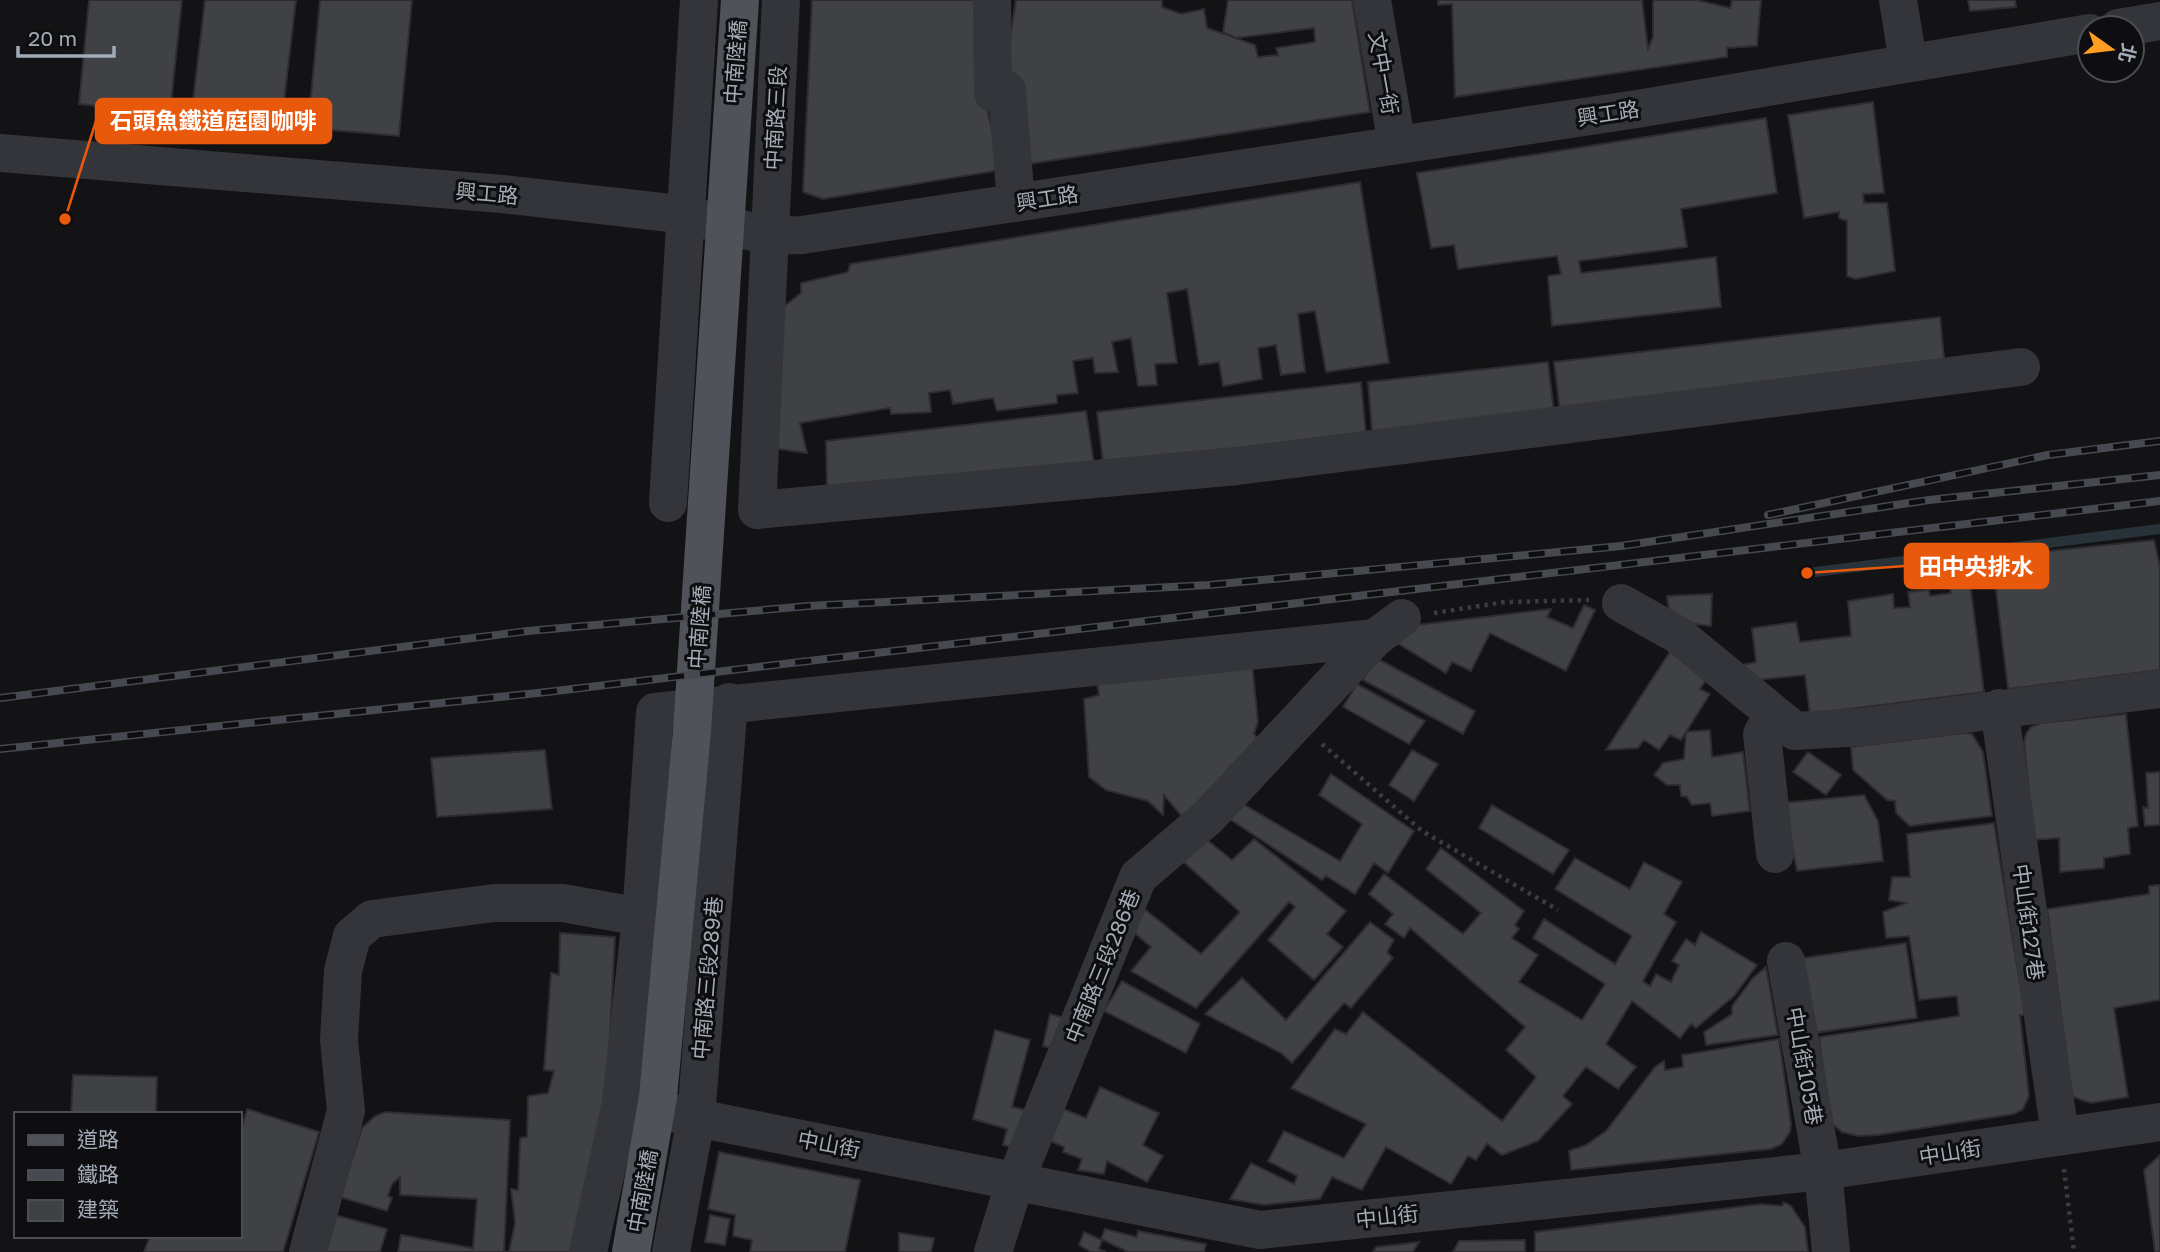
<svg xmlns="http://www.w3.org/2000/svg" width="2160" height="1252" font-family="'Golos Text','Noto Sans TC',sans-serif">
	<rect width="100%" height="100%" fill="#131315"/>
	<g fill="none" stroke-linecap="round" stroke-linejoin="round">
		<!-- stream -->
		<path stroke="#283339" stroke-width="10" d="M 1807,573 L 2160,529"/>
	</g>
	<!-- building -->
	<path fill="#3f4145" stroke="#2d2d31" stroke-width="2" d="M 89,0 L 182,0 L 170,113 L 79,104 Z
		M 205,0 L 296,0 L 282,119 L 192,109 Z
		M 320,0 L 412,0 L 399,136 L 308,128 Z
		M 812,0 L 972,0 L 987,5 L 987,108 L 1001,170 L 823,199 L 803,192 Z
		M 1016,0 L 1162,0 L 1162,7 L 1181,14 L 1204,9 L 1207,28 L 1255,45 L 1258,57 L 1278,55 L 1276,48 L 1315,42 L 1314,28 L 1236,38 L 1223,32 L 1228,0 L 1352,0 L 1370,112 L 1022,165 L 1008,50 Z
		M 1438,0 L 1642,0 L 1648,49 L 1653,37 L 1653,0 L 1697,0 L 1730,8 L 1732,0 L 1761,0 L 1757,46 L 1727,48 L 1727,57 L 1455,97 L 1452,4 L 1438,5 Z
		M 1968,0 L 2015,0 L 2016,7 L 1970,11 Z
		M 1873,102 L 1884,193 L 1863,194 L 1864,203 L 1887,203 L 1895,271 L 1856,279 L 1847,276 L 1847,221 L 1839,218 L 1839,212 L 1804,218 L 1788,115 Z
		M 1766,118 L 1777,193 L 1681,209 L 1687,247 L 1579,261 L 1581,273 L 1716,257 L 1721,307 L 1552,326 L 1548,276 L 1561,274 L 1557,256 L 1458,269 L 1454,245 L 1431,248 L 1417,173 Z
		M 1360,182 L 1389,363 L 1326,372 L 1315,311 L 1298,314 L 1305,372 L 1281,375 L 1276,345 L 1258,348 L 1262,379 L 1223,386 L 1219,362 L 1199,365 L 1187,289 L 1167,293 L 1177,363 L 1155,364 L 1157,385 L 1138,386 L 1131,338 L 1112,342 L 1118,372 L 1095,373 L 1093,358 L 1073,361 L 1078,393 L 1057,395 L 1057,403 L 997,411 L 993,398 L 953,404 L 950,390 L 929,393 L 931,412 L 891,414 L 890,408 L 800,423 L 807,453 L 764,447 L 782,308 L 801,293 L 801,283 L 848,272 L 850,264 Z
		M 1940,317 L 1945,368 L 1560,412 L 1554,362 Z
		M 1548,362 L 1554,412 L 1372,432 L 1368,382 Z
		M 1361,382 L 1366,434 L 1103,463 L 1097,412 Z
		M 1086,411 L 1094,463 L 827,491 L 826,441 Z
		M 2154,540 L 2160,567 L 2160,670 L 2008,689 L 1992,557 Z
		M 1970,583 L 1984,692 L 1810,714 L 1805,675 L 1757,680 L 1742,665 L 1756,662 L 1752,628 L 1796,622 L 1800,642 L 1851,636 L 1848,601 L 1893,594 L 1894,608 L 1910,607 L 1908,592 L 1929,590 L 1930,596 L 1951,593 L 1950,585 Z
		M 1712,594 L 1711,626 L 1685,623 L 1669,610 L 1667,596 Z
		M 1584,605 L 1595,610 L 1566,671 L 1490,633 L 1471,671 L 1452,662 L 1446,673 L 1397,643 L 1408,626 L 1551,609 L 1547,617 L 1573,628 Z
		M 1675,644 L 1711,673 L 1700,689 L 1710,694 L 1681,740 L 1670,735 L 1659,750 L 1644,740 L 1638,748 L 1606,750 Z
		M 1376,658 L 1475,711 L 1463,734 L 1363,680 Z
		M 1252,662 L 1258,722 L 1254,734 L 1260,742 L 1184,819 L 1164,795 L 1163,815 L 1148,801 L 1106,790 L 1089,777 L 1084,699 L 1099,695 L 1095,672 Z
		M 1357,684 L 1425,721 L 1409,744 L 1343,707 Z
		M 2126,714 L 2138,826 L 2128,828 L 2130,854 L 2104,858 L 2104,868 L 2060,872 L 2059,838 L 2034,840 L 2024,742 L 2026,734 L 2031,727 L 2041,723 Z
		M 1710,730 L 1712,757 L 1743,752 L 1750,811 L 1712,816 L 1710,803 L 1692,805 L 1687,797 L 1681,796 L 1680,785 L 1667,785 L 1654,775 L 1663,763 L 1684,759 L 1686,732 Z
		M 1963,733 L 1972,734 L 1983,752 L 1992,816 L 1910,826 L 1896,813 L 1895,801 L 1887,800 L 1853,770 L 1851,747 Z
		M 545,750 L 552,809 L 437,817 L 431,758 Z
		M 1412,750 L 1438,764 L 1414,801 L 1389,785 Z
		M 1808,752 L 1841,775 L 1826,795 L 1793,772 Z
		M 2160,772 L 2160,825 L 2145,826 L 2143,807 L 2148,808 L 2146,773 Z
		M 1331,774 L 1414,831 L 1388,873 L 1374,863 L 1355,894 L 1326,876 L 1322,880 L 1228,818 L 1238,801 L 1340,861 L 1362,824 L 1319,795 Z
		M 1864,795 L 1878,821 L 1883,861 L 1797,871 L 1783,803 Z
		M 1492,805 L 1569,850 L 1553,874 L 1479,828 Z
		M 1994,823 L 2025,1015 L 2020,1015 L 2029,1096 L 2023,1109 L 2014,1114 L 1878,1135 L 1858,1136 L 1842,1132 L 1830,1122 L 1819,1037 L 1959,1016 L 1957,996 L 1919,1000 L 1909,936 L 1886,938 L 1883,912 L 1906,903 L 1889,900 L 1892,877 L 1910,877 L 1907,834 Z
		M 1202,836 L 1232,860 L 1254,839 L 1346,911 L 1327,934 L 1343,947 L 1314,980 L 1268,940 L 1295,907 L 1289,902 L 1196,1008 L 1131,971 L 1151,947 L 1130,929 L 1143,908 L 1201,954 L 1240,912 L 1179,858 Z
		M 1441,848 L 1524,911 L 1515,925 L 1519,929 L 1512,938 L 1538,955 L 1519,982 L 1582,1020 L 1605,984 L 1533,938 L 1544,919 L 1615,964 L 1632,936 L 1555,889 L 1575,858 L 1630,889 L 1644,862 L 1682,882 L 1664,914 L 1676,922 L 1643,981 L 1650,986 L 1656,974 L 1671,982 L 1679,965 L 1672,961 L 1686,939 L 1695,945 L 1701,932 L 1757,965 L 1734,996 L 1696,1028 L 1691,1024 L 1680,1038 L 1632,1001 L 1606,1044 L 1636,1067 L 1618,1089 L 1586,1067 L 1563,1096 L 1572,1104 L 1538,1141 L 1502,1155 L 1487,1144 L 1476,1160 L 1468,1156 L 1451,1184 L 1386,1147 L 1362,1190 L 1332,1177 L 1320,1199 L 1264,1205 L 1230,1199 L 1251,1163 L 1294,1184 L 1297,1176 L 1268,1161 L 1284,1131 L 1344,1158 L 1366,1124 L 1291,1088 L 1335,1029 L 1346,1034 L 1363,1012 L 1502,1121 L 1536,1077 L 1506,1050 L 1525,1027 L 1410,928 L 1404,938 L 1385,924 L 1393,914 L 1369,894 L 1384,874 L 1463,934 L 1481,913 L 1426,869 Z
		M 2160,885 L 2160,1000 L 2114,1008 L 2128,1097 L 2092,1103 L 2084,1101 L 2072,1096 L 2047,909 L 2149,894 L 2149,886 Z
		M 1370,922 L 1394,940 L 1387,952 L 1393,958 L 1351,1008 L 1344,1003 L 1292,1063 L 1281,1053 L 1205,1014 L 1242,978 L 1286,1020 Z
		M 560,933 L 615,937 L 606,1113 L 578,1252 L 505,1252 L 509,1252 L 515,1223 L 511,1189 L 518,1190 L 520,1138 L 527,1137 L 528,1096 L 548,1093 L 554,1071 L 544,1070 L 551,973 L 559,975 Z
		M 1906,943 L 1917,1018 L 1814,1033 L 1803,958 Z
		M 1766,967 L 1778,1035 L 1706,1045 L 1704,1032 L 1732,1014 L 1732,1006 L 1753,978 Z
		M 1122,981 L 1200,1024 L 1186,1053 L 1104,1011 Z
		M 1050,1014 L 1071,1020 L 1059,1050 L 1043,1046 Z
		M 995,1030 L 1030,1040 L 1012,1107 L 1035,1112 L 1024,1150 L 1003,1145 L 1007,1129 L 973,1119 Z
		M 1779,1039 L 1791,1124 L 1790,1132 L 1782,1144 L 1771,1149 L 1571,1170 L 1569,1151 L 1586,1145 L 1606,1131 L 1655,1067 L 1664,1061 L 1665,1070 L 1683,1067 L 1682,1055 Z
		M 73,1075 L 157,1077 L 156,1114 L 71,1114 Z
		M 1100,1087 L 1159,1113 L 1143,1145 L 1163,1156 L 1147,1182 L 1107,1161 L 1104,1174 L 1078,1170 L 1082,1159 L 1063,1152 L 1064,1147 L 1050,1141 L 1064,1109 L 1086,1118 Z
		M 247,1109 L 319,1132 L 283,1252 L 144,1252 L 150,1236 L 240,1236 L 240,1134 Z
		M 385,1112 L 510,1120 L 504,1252 L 398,1252 L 401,1235 L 473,1248 L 477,1199 L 400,1195 L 400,1177 L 392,1184 L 388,1196 L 392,1198 L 387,1211 L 340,1197 L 362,1128 L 375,1116 Z
		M 719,1152 L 860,1180 L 845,1252 L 750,1252 L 752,1240 L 733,1236 L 735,1215 L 708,1209 Z
		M 2160,1155 L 2160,1252 L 2155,1252 L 2144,1170 Z
		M 1784,1202 L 1791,1206 L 1805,1227 L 1808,1252 L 1535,1252 L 1535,1232 L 1761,1204 L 1782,1206 Z
		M 335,1215 L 387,1229 L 380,1252 L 323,1252 Z
		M 710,1215 L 730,1219 L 725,1245 L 705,1242 Z
		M 1105,1229 L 1137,1237 L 1138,1231 L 1206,1244 L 1204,1252 L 1128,1252 L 1101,1239 Z
		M 1084,1232 L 1102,1240 L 1099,1249 L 1106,1252 L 1091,1252 L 1079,1245 Z
		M 899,1233 L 934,1238 L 931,1252 L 899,1252 Z
		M 1525,1240 L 1525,1252 L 1453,1252 L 1459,1241 Z
		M 1419,1242 L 1413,1252 L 1373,1252 L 1376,1247 Z"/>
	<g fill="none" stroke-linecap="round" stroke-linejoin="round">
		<!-- path -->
		<path stroke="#393c41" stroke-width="4.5" stroke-dasharray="3.5 5" stroke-linecap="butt" d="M 1434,613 L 1505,602 L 1589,600
			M 1322,744 L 1422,831 L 1558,910
			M 2064,1169 L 2074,1252"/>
		<!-- minor -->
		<path stroke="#34353a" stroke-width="38" d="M 781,0 L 757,510 L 1237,466 L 2021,367
			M 992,0 L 993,93 L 1007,90 L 1016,203
			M 1372,0 L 1397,145
			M 1898,0 L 1908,62
			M 2118,28 L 2160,21
			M 0,153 L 502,194 L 688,215 L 768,236 L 802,235 L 1637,109 L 2090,33
			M 668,503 L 699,0
			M 1621,603 L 1678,635 L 1795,731 L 1863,727 L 2160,689
			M 1999,708 L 2060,1135
			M 1774,714 L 1762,734 L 1775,854
			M 1786,961 L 1823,1171 L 1831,1252
			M 621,1103 L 1260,1230 L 1823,1171 L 2160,1122
			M 308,1252 L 346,1111 L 339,1040 L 343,971 L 352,936 L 372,919 L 494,903 L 563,903 L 641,917
			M 588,1252 L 621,1103 L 641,917 L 655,712 L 1375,638 L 1402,618
			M 671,1252 L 696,1118 L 729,702
			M 993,1252 L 1015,1182 L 1138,877 L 1208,817 L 1375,638"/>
		<!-- major -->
		<path stroke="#4f5259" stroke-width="38" d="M 631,1252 L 658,1097 L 692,731 L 740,0"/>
		<defs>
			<path id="rail" d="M 1768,515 L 2048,455 L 2160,441
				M 0,698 L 528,631 L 808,606 L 1209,585 L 1621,546 L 1929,500 L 2160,475
				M 0,749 L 547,692 L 2160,501"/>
		</defs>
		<!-- rail casing -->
		<use href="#rail" stroke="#46494f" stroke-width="8"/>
		<!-- rail -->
		<use href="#rail" stroke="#0e0e10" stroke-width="5" stroke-dasharray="16" stroke-linecap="butt"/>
	</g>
	<g text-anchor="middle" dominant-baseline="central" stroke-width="6" stroke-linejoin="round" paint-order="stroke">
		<!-- street labels -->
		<g font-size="21" fill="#a3abb6" stroke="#0e0e10">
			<text transform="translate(735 62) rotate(-86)">中南陸橋</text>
			<text transform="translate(1384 73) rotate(80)">文中一街</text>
			<text transform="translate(1608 113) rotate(-9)">興工路</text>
			<text transform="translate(775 118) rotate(-87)">中南路三段</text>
			<text transform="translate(487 193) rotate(5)">興工路</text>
			<text transform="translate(1047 198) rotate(-9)">興工路</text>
			<text transform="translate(699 627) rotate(-86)">中南陸橋</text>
			<text transform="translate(2029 922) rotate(82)">中山街127巷</text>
			<text transform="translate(1102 966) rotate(-68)">中南路三段286巷</text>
			<text transform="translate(707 978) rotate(-85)">中南路三段289巷</text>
			<text transform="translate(1805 1066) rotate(80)">中山街105巷</text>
			<text transform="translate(829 1144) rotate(11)">中山街</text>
			<text transform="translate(1950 1152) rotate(-9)">中山街</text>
			<text transform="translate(642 1191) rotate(-80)">中南陸橋</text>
			<text transform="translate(1387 1216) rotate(-6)">中山街</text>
		</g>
	</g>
	<!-- callouts -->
	<path fill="none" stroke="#e8590c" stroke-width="2.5" d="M65 219L96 121M1807 573L1905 566"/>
	<g fill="#e8590c" stroke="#0e0e10" stroke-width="2.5">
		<circle cx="65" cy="219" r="7"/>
		<circle cx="1807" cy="573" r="7"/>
	</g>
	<g fill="#e8590c" stroke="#e8590c" stroke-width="2.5">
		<rect x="96" y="99" width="235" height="44" rx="7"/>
		<rect x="1905" y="544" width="143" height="44" rx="7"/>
	</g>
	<g font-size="23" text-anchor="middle" font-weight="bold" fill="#fff">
		<text x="213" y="129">石頭魚鐵道庭園咖啡</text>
		<text x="1976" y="575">田中央排水</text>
	</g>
	<!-- legend -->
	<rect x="14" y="1112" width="228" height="126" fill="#0e0e10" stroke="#4a4d52" stroke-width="2"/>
	<rect x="28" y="1135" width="35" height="10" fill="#4f5259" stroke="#4a4d52" stroke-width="2"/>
	<text x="77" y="1147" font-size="21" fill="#a3abb6">道路</text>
	<rect x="28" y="1170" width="35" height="10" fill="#46494f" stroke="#4a4d52" stroke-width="2"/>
	<text x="77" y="1182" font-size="21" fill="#a3abb6">鐵路</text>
	<rect x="28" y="1200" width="35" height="21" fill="#3f4145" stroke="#4a4d52" stroke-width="2"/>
	<text x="77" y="1217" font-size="21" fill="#a3abb6">建築</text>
	<!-- north arrow -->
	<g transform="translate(2111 49) rotate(104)"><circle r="33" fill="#0e0e10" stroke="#4a4d52" stroke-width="2"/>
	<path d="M0-5L12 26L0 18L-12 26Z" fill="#ff9e20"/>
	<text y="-10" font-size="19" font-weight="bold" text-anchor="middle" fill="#a3abb6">北</text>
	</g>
	<!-- scale -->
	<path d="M18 46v10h96v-10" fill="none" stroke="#a3abb6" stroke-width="3.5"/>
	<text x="28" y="46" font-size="21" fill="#a3abb6" stroke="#0e0e10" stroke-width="5" paint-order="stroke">20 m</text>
</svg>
